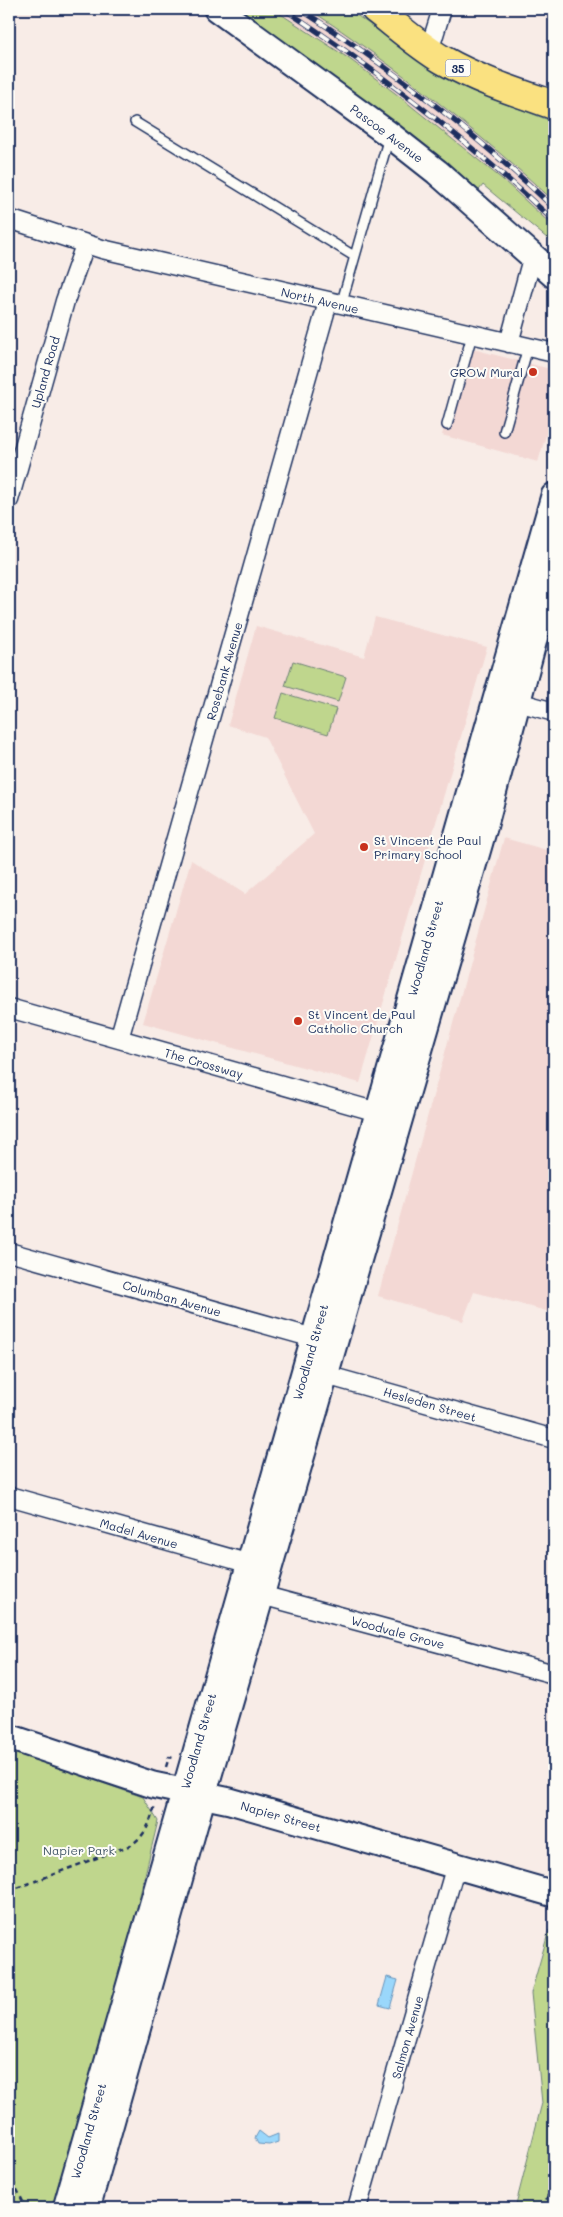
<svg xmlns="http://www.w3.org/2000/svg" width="563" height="2217" font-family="Mali,sans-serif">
	<rect width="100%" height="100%" fill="#f8ece7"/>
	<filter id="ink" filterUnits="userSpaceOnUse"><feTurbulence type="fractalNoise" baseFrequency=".02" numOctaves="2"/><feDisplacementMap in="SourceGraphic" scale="10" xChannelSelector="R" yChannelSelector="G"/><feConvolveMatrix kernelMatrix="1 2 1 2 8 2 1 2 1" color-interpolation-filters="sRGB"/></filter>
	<g filter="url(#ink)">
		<!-- built -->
		<path fill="#f3d8d4" d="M 273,9 L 308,9 L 351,36 L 414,83 L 473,130 L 554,201 L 554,227 L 502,179 L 395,93 L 348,58 Z
			M 465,347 L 554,370 L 554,408 L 538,462 L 442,435 Z
			M 375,617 L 487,647 L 360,1083 L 143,1023 L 191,860 L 245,894 L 314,834 L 265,737 L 228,725 L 256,626 L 364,657 Z
			M 504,838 L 554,852 L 554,1313 L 474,1292 L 463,1321 L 378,1296 Z"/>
		<!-- green -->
		<path fill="#bfd68d" stroke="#6d8276" d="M 233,9 L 273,9 L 348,58 L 395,93 L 502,179 L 554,227 L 554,244 L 483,185 L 476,194 Z
			M 309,9 L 348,9 L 441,75 L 470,90 L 554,122 L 554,201 C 477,131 396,66 309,9 Z
			M 293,661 L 346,677 L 338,702 L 285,686 Z
			M 283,693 L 336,709 L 328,734 L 275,718 Z
			M 9,1751 L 143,1797 L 158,1821 L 64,2208 L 9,2208 Z
			M 549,1930 L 554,1931 L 554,2208 L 515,2208 L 542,2103 L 531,1993 Z"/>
		<!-- water -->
		<path fill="#9ad7fb" stroke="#6794bc" d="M 387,1977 L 398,1980 L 390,2008 L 379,2005 Z
			M 259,2131 L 268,2138 L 278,2134 L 278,2142 L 269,2145 L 258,2144 L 255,2138 Z"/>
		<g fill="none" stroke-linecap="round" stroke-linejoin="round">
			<defs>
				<path id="lane" d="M 135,122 L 354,256
					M 341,305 L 389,137
					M 447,425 L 472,335
					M 504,432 L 528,347"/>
				<path id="street" d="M 429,51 L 442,9
					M 9,219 L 102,249 L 554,353
					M 509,343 L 533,255
					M 9,500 L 65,301 L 85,245
					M 507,699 L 554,712
					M 9,1008 L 388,1115
					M 119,1039 L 328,302
					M 9,1252 L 324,1341
					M 315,1372 L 554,1439
					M 9,1496 L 261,1567
					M 250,1592 L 554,1674
					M 357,2208 L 456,1865"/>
				<path id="secondary" d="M 217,9 L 390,135 L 437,172 L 554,275
					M 9,1737 L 153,1785 L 230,1801 L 554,1894
					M 66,2208 L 554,496
					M 87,2208 L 203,1795 L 484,828 L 554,564"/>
				<path id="primary" d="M 375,9 C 397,26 419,46 443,60 C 478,80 516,92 554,105"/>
			</defs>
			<!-- lane casing -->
			<use href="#lane" stroke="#1b2f5e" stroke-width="12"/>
			<!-- street casing -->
			<use href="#street" stroke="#1b2f5e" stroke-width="21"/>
			<!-- secondary casing -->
			<use href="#secondary" stroke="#1b2f5e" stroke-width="29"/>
			<!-- primary casing -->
			<use href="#primary" stroke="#1b2f5e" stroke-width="31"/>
			<!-- path -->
			<path stroke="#1b2f5e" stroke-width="2.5" stroke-dasharray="5 4" stroke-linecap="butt" d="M 166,1767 L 169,1757 L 173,1758
				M 9,1891 L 131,1845 C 147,1834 149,1824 155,1806
				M 9,2173 L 26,2208
				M 543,2208 L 554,2180"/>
			<!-- lane -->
			<use href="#lane" stroke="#fdfcf7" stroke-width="9"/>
			<!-- street -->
			<use href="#street" stroke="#fdfcf7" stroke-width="18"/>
			<!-- secondary -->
			<use href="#secondary" stroke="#fdfcf7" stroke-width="25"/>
			<!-- primary -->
			<use href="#primary" stroke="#fae180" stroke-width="28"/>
			<defs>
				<path id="rail" d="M 284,9 C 380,72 470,142 554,221
					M 300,9 C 390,67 476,134 554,208"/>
			</defs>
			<!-- rail casing -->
			<use href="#rail" stroke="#1b2f5e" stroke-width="5.5"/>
			<!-- rail -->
			<use href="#rail" stroke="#fdfcf7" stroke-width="4" stroke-dasharray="11" stroke-linecap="butt"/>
		</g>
	</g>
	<!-- markers -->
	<g fill="#c8321e" stroke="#fdfcf7" stroke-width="2">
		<circle cx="533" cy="372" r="5"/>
		<circle cx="364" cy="847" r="5"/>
		<circle cx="298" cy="1021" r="5"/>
	</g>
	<g text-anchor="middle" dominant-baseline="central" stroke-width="4" stroke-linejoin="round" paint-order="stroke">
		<!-- shield labels -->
		<rect fill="#fdfcf7" stroke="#5f6c8c" stroke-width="1" x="445.5" y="59.5" width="25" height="17" rx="4"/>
		<g font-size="11" font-weight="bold" fill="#1b2f5e">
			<text x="458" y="68">35</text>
		</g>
		<!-- street labels -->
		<g font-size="12" fill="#1b2f5e" stroke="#fdfcf7">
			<text transform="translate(387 133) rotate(37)">Pascoe Avenue</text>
			<text transform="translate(320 300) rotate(13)">North Avenue</text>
			<text transform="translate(45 372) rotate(-74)">Upland Road</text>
			<text transform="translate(224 671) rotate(-74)">Rosebank Avenue</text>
			<text transform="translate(425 948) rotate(-74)">Woodland Street</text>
			<text transform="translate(204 1063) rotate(16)">The Crossway</text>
			<text transform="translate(172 1298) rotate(16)">Columban Avenue</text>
			<text transform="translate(310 1352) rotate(-74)">Woodland Street</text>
			<text transform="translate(430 1404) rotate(16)">Hesleden Street</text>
			<text transform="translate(139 1533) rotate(16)">Madel Avenue</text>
			<text transform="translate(398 1632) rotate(15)">Woodvale Grove</text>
			<text transform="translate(198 1741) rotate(-74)">Woodland Street</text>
			<text transform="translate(281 1816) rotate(16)">Napier Street</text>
			<text transform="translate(407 2037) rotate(-74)">Salmon Avenue</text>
			<text transform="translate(88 2131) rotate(-74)">Woodland Street</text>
		</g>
		<!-- poi labels -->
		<g font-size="12" fill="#1b2f5e" stroke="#fdfcf7" text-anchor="start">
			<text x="523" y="372" text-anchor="end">GROW Mural</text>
			<text x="374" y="840">St Vincent de Paul<tspan x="374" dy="14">Primary School</tspan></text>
			<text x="308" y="1014">St Vincent de Paul<tspan x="308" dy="14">Catholic Church</tspan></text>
		</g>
		<!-- park labels -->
		<g font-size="12" fill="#44596a" stroke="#fdfcf7">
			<text x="79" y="1850">Napier Park</text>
		</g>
	</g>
	<!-- margin -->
	<rect width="563" height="2217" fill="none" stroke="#fdfcf7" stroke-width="30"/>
	<rect x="15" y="15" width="533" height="2187" fill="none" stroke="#1b2f5e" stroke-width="2" filter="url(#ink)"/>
</svg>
